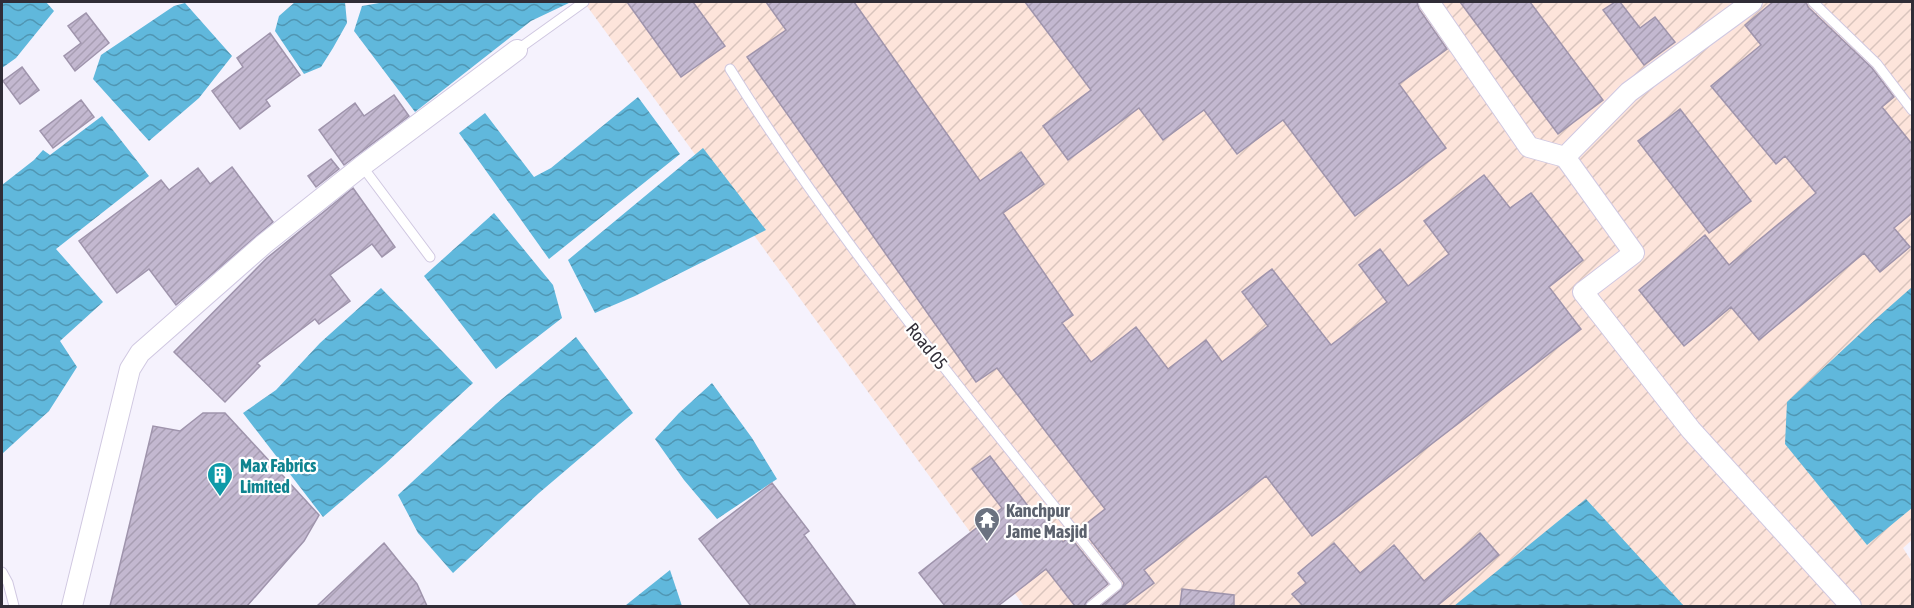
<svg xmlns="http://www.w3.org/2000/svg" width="1914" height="608" font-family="'Asap Condensed',sans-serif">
	<defs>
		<pattern id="industrial-furrows" width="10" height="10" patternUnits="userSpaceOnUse" patternTransform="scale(1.5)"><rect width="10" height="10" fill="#fde4db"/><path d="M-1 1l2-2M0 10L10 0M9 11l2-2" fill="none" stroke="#d9c4bd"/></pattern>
		<pattern id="water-waves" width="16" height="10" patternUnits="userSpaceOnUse" patternTransform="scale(1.5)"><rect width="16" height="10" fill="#60b8dc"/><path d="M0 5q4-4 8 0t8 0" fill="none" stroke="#5096b3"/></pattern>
		<pattern id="building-hatch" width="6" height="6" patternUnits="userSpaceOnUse" patternTransform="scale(1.5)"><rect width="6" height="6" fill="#c3b8d0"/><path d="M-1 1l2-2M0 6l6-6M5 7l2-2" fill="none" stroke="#a89eb3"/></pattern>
	</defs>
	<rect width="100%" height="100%" fill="#f5f2fd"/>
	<!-- industrial -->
	<path fill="url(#industrial-furrows)" d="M 584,2 L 1912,2 L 1912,540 L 1903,548 L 1912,562 L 1912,606 L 1024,606 Z"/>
	<!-- water -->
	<path fill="url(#water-waves)" d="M 2,2 L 46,2 L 54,11 L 16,58 L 2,68 Z
		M 295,2 L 345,2 L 347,23 L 333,48 L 321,67 L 304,74 L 275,31 L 279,16 Z
		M 385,2 L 571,2 L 531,21 L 415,112 L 354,31 L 362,6 Z
		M 185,3 L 232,56 L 199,98 L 149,141 L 93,79 L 101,55 L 174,6 Z
		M 638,97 L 680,154 L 549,259 L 459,133 L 485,113 L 534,177 L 551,168 Z
		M 102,116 L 149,176 L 56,249 L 103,302 L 60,341 L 77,367 L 49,411 L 2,454 L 2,185 L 34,160 L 43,150 L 50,155 Z
		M 703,148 L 766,230 L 635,296 L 595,313 L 568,260 Z
		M 494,213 L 553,285 L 562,318 L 496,369 L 424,276 Z
		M 1912,287 L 1912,508 L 1867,545 L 1785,444 L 1787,402 L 1878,317 Z
		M 381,288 L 473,383 L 385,464 L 323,517 L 243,413 L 276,390 L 320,343 Z
		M 576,337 L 633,413 L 539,493 L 453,573 L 418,533 L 398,495 L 496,404 Z
		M 712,383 L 752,438 L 777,479 L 717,519 L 684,480 L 655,439 L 679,413 Z
		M 1586,499 L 1684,606 L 1454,606 L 1567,514 Z
		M 670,570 L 682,606 L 625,606 L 626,605 Z"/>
	<!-- building -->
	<path fill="url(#building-hatch)" stroke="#9f94ac" stroke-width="1.5" d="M 627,2 L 693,2 L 725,46 L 681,77 Z
		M 766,2 L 854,2 L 980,181 L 1021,152 L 1044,184 L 1003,213 L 1073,315 L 1062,323 L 1091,362 L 1136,327 L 1168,369 L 1206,340 L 1222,362 L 1268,326 L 1242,292 L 1272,269 L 1331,345 L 1387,302 L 1359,265 L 1380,249 L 1408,286 L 1449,254 L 1424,221 L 1484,175 L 1510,208 L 1531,193 L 1583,260 L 1549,287 L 1581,329 L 1312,536 L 1266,476 L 1144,570 L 1154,583 L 1123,606 L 1101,606 L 1121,590 L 1124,583 L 1081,528 L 1105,509 L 997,368 L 976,382 L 747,57 L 786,30 Z
		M 1025,2 L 1417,2 L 1419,9 L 1447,49 L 1399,84 L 1446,148 L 1355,216 L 1283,120 L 1237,154 L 1204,110 L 1163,140 L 1139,108 L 1068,160 L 1043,126 L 1091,90 Z
		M 1460,2 L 1530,2 L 1603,100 L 1558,134 Z
		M 1615,2 L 1620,2 L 1640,28 L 1655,17 L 1675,42 L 1644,65 L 1603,10 Z
		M 1773,2 L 1806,2 L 1808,7 L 1872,68 L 1894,97 L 1882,107 L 1912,144 L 1912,213 L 1894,228 L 1910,247 L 1880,272 L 1864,253 L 1759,340 L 1731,307 L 1684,346 L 1639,290 L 1705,235 L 1729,265 L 1816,193 L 1785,156 L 1776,164 L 1711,86 L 1761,45 L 1745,25 Z
		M 86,13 L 109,43 L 75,71 L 64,56 L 81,43 L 68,26 Z
		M 270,33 L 300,75 L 266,100 L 270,106 L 240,129 L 212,91 L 243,67 L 237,58 Z
		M 22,67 L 39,90 L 20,104 L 3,81 Z
		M 394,95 L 409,116 L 344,165 L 319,130 L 355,103 L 364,116 Z
		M 81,100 L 94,117 L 53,148 L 40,131 Z
		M 1680,109 L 1751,201 L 1709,233 L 1638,141 Z
		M 331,159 L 339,169 L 316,187 L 308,176 Z
		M 232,167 L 273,222 L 176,305 L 149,269 L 117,293 L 79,241 L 161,180 L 169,190 L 198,168 L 210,184 Z
		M 353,188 L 395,247 L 382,257 L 372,244 L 330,275 L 350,301 L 319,324 L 315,319 L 257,363 L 260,366 L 225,402 L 174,352 L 267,258 Z
		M 203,413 L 225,413 L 319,515 L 304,541 L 247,606 L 110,606 L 153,426 L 180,431 Z
		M 990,456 L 1031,510 L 1036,506 L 1063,542 L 1070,537 L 1108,584 L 1087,601 L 1084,606 L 1075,606 L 1046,569 L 998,606 L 945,606 L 919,573 L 1002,508 L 972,469 Z
		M 772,483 L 809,531 L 804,535 L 856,606 L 751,606 L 699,539 Z
		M 1480,533 L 1499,555 L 1437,606 L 1303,606 L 1292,594 L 1306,583 L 1298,573 L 1334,543 L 1360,573 L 1394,545 L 1424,581 Z
		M 384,543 L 417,584 L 427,606 L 317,606 Z
		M 1182,589 L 1234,595 L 1234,606 L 1180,606 Z"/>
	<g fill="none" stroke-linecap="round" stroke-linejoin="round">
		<defs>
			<path id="service" d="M 1813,2 L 1877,64 L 1912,110
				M 517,50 L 584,2
				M 730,69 C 844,252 984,416 1117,585 L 1091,606
				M 362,166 L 430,257
				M 2,572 L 8,583 L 14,606"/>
			<path id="minor" d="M 1429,2 L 1529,147 L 1565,157 L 1634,253 L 1583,292 L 1691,430 L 1851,606
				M 1565,157 L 1629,92 L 1752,2
				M 72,606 L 130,369 L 140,353 L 264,244 L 362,166 L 517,50"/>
		</defs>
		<!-- service casing -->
		<use href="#service" stroke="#d0c8e1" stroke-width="11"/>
		<!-- minor casing -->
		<use href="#minor" stroke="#d0c8e1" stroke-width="22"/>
		<!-- service -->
		<use href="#service" stroke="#fff" stroke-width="9"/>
		<!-- minor -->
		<use href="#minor" stroke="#fff" stroke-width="20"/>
	</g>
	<!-- icons -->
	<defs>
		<symbol id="building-pin" viewBox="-11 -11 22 30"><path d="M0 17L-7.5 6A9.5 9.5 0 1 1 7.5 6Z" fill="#0f9aa8" stroke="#fff"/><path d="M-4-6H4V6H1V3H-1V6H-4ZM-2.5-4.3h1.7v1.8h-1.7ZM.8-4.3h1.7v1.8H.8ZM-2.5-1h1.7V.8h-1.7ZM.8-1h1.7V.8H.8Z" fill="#fff"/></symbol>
		<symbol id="temple-pin" viewBox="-11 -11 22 30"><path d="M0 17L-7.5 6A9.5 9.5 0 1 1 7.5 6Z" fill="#6b7280" stroke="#fff"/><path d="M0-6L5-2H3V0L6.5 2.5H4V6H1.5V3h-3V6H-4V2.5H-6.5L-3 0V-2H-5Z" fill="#fff"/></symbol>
	</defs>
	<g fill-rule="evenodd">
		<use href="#building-pin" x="205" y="460" width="30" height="40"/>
		<use href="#temple-pin" x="972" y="505" width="30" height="40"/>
	</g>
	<g text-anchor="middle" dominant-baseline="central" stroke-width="4.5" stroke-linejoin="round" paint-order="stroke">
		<!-- street labels -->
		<g font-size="18" fill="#302d37" stroke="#fff">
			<text transform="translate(927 346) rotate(51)">Road 05</text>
		</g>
		<!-- culture labels -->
		<g font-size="18" font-weight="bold" fill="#0d838f" stroke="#fff" text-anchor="start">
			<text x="240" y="465">Max Fabrics<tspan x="240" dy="21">Limited</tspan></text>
		</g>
		<!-- worship labels -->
		<g font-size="18" font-weight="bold" fill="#5b616d" stroke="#fff" text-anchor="start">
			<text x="1006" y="510">Kanchpur<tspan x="1006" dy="21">Jame Masjid</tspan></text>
		</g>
	</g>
	<!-- border -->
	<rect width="1914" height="608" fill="none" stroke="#302d37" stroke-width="6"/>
</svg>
